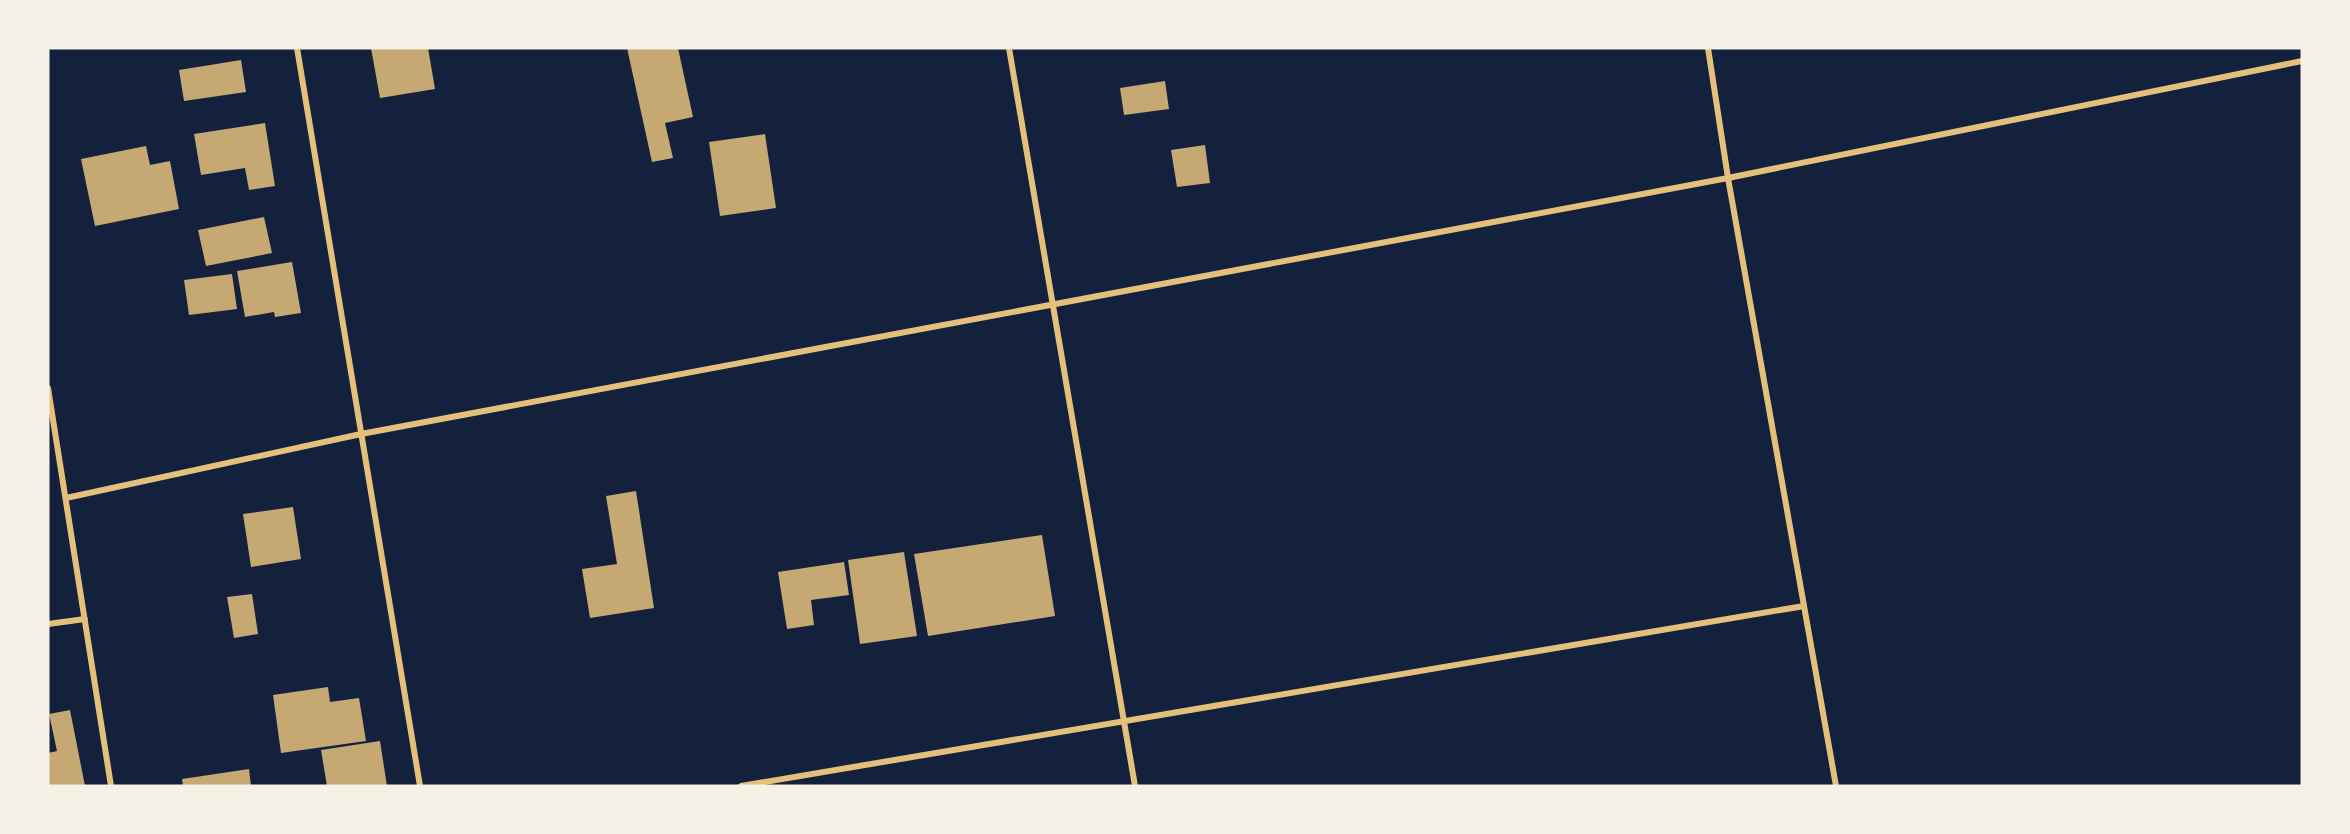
<svg xmlns="http://www.w3.org/2000/svg" width="2350" height="834" font-family="'Source Sans 3',sans-serif">
	<rect width="100%" height="100%" fill="#14213d"/>
	<!-- building -->
	<path fill="#c6a872" d="M 371,48 L 428,48 L 435,89 L 380,98 Z
		M 627,48 L 678,48 L 693,117 L 665,123 L 673,158 L 652,162 Z
		M 241,60 L 246,92 L 184,101 L 179,70 Z
		M 1165,81 L 1169,109 L 1124,115 L 1120,88 Z
		M 265,123 L 275,186 L 249,190 L 245,168 L 201,175 L 194,134 Z
		M 765,134 L 776,208 L 720,216 L 709,142 Z
		M 1205,145 L 1210,183 L 1177,187 L 1171,150 Z
		M 146,146 L 150,165 L 170,161 L 179,209 L 95,226 L 81,159 Z
		M 264,217 L 272,253 L 206,266 L 198,230 Z
		M 292,262 L 301,313 L 275,317 L 274,312 L 245,317 L 237,271 Z
		M 232,274 L 237,309 L 189,315 L 184,280 Z
		M 636,491 L 654,608 L 590,618 L 582,569 L 617,564 L 606,496 Z
		M 293,507 L 301,559 L 251,567 L 243,514 Z
		M 1042,535 L 1055,616 L 928,636 L 914,554 Z
		M 904,552 L 917,636 L 860,644 L 848,560 Z
		M 844,562 L 849,595 L 811,600 L 814,625 L 787,629 L 778,572 Z
		M 252,594 L 258,634 L 234,638 L 227,597 Z
		M 328,687 L 330,702 L 359,698 L 366,741 L 281,753 L 273,695 Z
		M 70,710 L 85,786 L 48,786 L 48,753 L 57,751 L 49,714 Z
		M 380,741 L 387,786 L 327,786 L 321,750 Z
		M 249,769 L 251,786 L 183,786 L 182,779 Z"/>
	<g fill="none" stroke-linecap="round" stroke-linejoin="round">
		<!-- minor -->
		<path stroke="#e5c07b" stroke-width="6" d="M 297,48 L 420,786
			M 1009,48 L 1135,786
			M 1708,48 L 1728,178 L 1836,786
			M 48,388 L 111,786
			M 66,498 L 361,434 L 1728,178 L 2302,61
			M 48,624 L 85,619
			M 741,786 L 1804,606"/>
	</g>
	<!-- border -->
	<rect width="2350" height="834" fill="none" stroke="#f6f1e7" stroke-width="99"/>
</svg>
